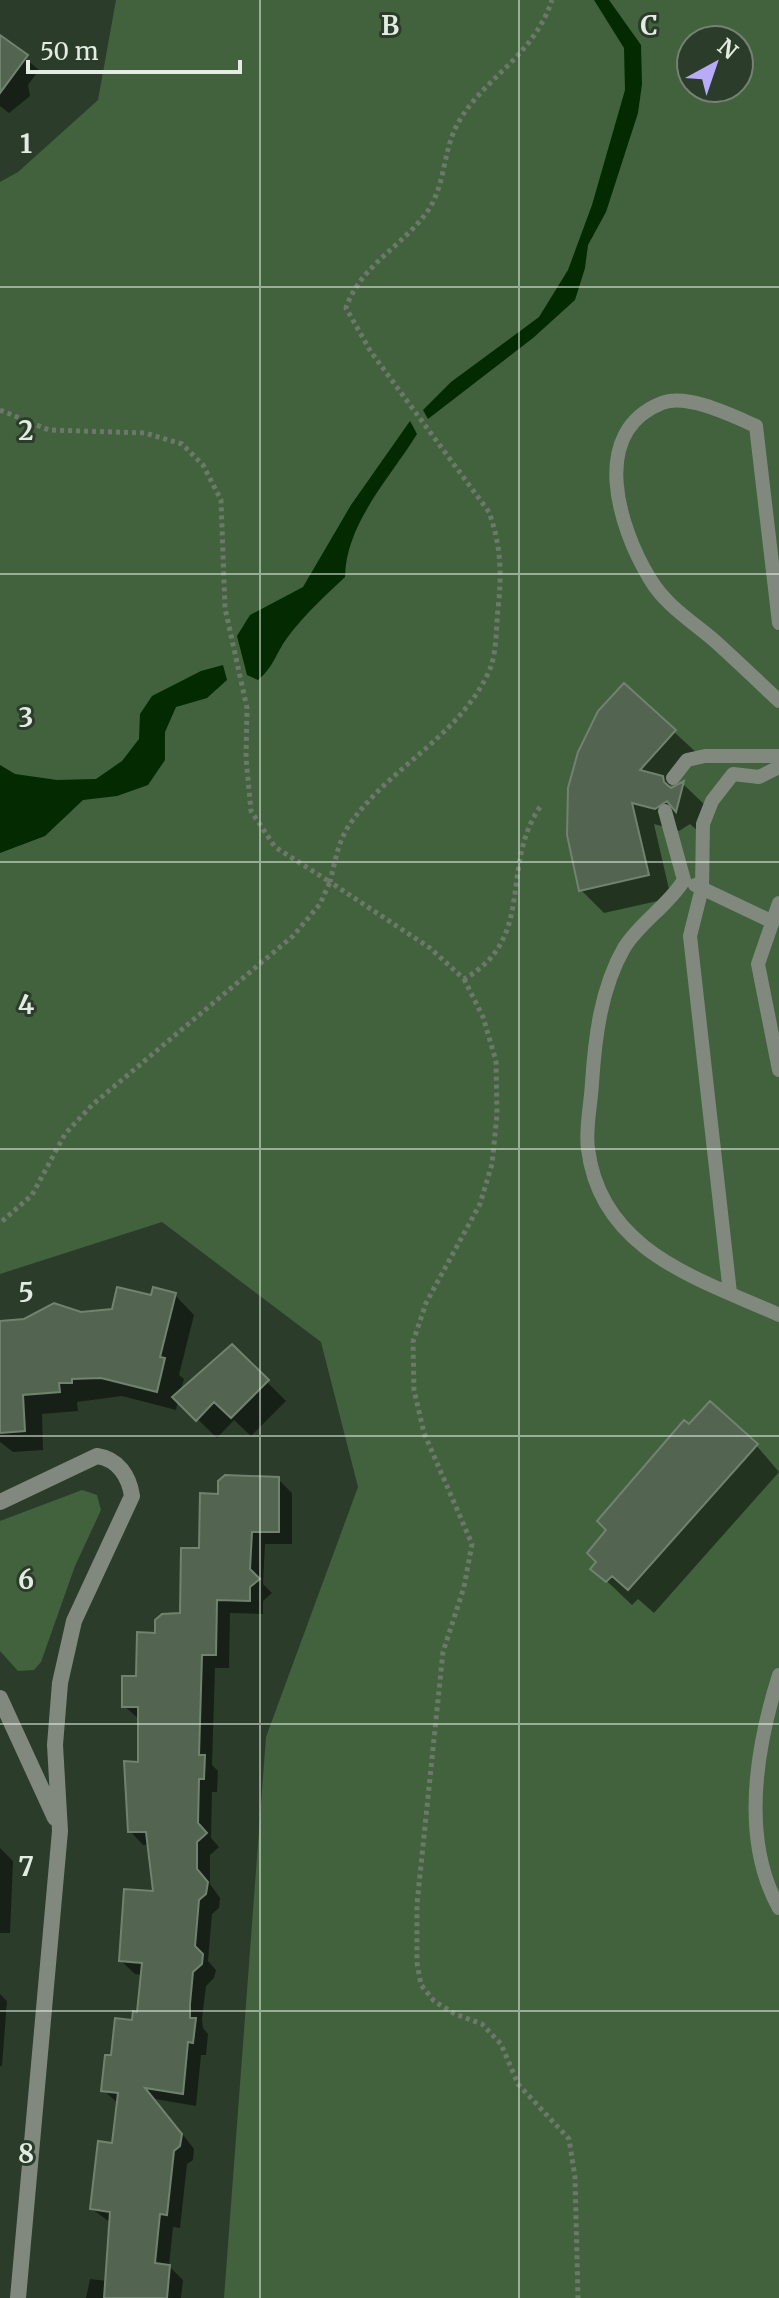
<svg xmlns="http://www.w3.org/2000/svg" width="779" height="2298" font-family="Merriweather,serif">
	<rect width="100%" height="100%" fill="#2c3c2a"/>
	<!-- green -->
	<path fill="#41623d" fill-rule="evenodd" d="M 116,0 L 779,0 L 779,2298 L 224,2298 L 266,1737 L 358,1487 L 321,1342 L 162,1222 L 0,1274 L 0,182 L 18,172 L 98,100 ZM 691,40 L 739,40 L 739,88 L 691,88 Z
		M 82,1490 L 97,1495 L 101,1510 L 75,1566 L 41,1662 L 34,1670 L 18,1671 L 0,1651 L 0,1521 Z"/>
	<!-- water -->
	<path fill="#032a00" d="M 594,0 L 609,0 L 641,45 L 642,84 L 638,113 L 606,212 L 588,245 L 585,268 L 575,300 L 533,338 L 428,419 L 423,410 L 451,382 L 539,317 L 568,270 L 592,205 L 625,90 L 624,48 Z
		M 410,421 L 417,434 C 390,478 346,523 345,577 C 325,596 304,615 287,638 C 276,653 273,668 258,680 L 247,675 L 237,636 L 250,615 L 303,587 L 351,505 Z
		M 223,665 L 227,680 L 207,698 L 176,707 L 165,732 L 165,760 L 148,785 L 117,796 L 83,800 L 45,836 L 0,853 L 0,765 L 15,774 L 57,780 L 96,779 L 122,761 L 139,739 L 140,714 L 152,696 L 201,671 Z"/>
	<!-- shadow -->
	<path fill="#0007" d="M 0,37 L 39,70 L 28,85 L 30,96 L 9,113 L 0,106 Z
		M 624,686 L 698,754 L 670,785 L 673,789 L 683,784 L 706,806 L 699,832 L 690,824 L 679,831 L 654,824 L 671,898 L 604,913 L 581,890 Z
		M 175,1295 L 194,1315 L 179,1375 L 184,1379 L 180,1393 L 232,1347 L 286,1401 L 251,1436 L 234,1420 L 217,1438 L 178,1400 L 176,1410 L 122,1396 L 77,1402 L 78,1411 L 42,1414 L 43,1450 L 13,1452 L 0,1442 L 0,1324 L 113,1311 L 153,1298 Z
		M 756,1445 L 779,1472 L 654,1613 L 638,1599 L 632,1605 L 593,1568 Z
		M 278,1479 L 292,1493 L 292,1544 L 265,1544 L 263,1584 L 272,1593 L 263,1601 L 263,1614 L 230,1613 L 229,1668 L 215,1668 L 212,1765 L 218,1771 L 217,1792 L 212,1792 L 211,1838 L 219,1847 L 210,1855 L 210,1884 L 220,1898 L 219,1908 L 212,1914 L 208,1961 L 216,1970 L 214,1978 L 206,1986 L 202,2019 L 203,2028 L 208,2034 L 206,2055 L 201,2055 L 196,2106 L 155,2099 L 194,2149 L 193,2160 L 187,2164 L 180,2228 L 173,2227 L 169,2266 L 183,2280 L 181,2298 L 86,2298 L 90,2279 L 108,2281 L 111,2223 L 92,2209 L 114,2145 L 119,2104 L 103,2090 L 112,2057 L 139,2014 L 143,1975 L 135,1974 L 121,1961 L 155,1894 L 149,1845 L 143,1845 L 130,1831 L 140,1764 L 140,1720 L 124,1706 L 157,1635 L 182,1615 L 220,1496 Z
		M 0,1848 L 13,1861 L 10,1933 L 0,1933 Z
		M 0,1994 L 7,2001 L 2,2066 L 0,2066 Z"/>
	<!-- building -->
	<path fill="#536450" stroke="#70836e" stroke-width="2" d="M 0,35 L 28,55 L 0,93 Z
		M 624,683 L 676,730 L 640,770 L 663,776 L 664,782 L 671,788 L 684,781 L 676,812 L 667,801 L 655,809 L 632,803 L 649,875 L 579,891 L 567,835 L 568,788 L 578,752 L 598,711 Z
		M 117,1287 L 151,1295 L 153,1287 L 176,1293 L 160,1357 L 165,1358 L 157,1392 L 101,1378 L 72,1379 L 72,1383 L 59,1383 L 60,1392 L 23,1395 L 25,1431 L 0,1433 L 0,1321 L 24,1319 L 54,1303 L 81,1312 L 112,1309 Z
		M 232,1344 L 269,1380 L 231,1418 L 214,1402 L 196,1421 L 172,1397 Z
		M 710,1401 L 758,1444 L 628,1590 L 612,1576 L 606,1582 L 590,1569 L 596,1562 L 587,1553 L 606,1530 L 597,1521 L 684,1420 L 689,1424 Z
		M 225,1475 L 279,1477 L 279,1532 L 252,1532 L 250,1569 L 260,1579 L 250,1587 L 250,1601 L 217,1600 L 216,1655 L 202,1655 L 199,1755 L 205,1755 L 204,1779 L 199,1779 L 198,1823 L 207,1833 L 197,1842 L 197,1869 L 208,1882 L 206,1894 L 199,1900 L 195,1946 L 203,1954 L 202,1964 L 193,1972 L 190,2004 L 190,2018 L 196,2018 L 193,2043 L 188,2042 L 183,2094 L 145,2088 L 182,2134 L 180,2146 L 174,2151 L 167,2215 L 160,2214 L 155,2263 L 170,2265 L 167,2298 L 104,2298 L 110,2212 L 90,2209 L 98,2141 L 112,2143 L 118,2093 L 101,2091 L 105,2055 L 111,2055 L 115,2018 L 132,2020 L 133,2011 L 137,2012 L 142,1963 L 119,1961 L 124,1889 L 153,1891 L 146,1832 L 128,1832 L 124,1761 L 138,1762 L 138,1707 L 122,1707 L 122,1676 L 136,1676 L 137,1632 L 155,1633 L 155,1620 L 162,1614 L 180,1613 L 181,1548 L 199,1548 L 200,1493 L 218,1494 L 218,1481 Z"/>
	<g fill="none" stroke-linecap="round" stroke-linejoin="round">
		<!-- path -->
		<path stroke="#6c796a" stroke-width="5" stroke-dasharray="4 4" stroke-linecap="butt" d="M 0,410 L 49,430 L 145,433 L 182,444 L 203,465 L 221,500 L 225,608 L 247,708 L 246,758 L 251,811 L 275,847 L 330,882 L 320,904 L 293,936 L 92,1105 L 65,1134 L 32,1195 L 0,1223
			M 540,807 C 499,867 537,938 464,979 L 430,948 L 330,882 C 335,862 338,841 350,824 C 390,766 461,736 490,669 C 497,651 496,628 498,609 C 502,573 501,546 489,512 L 371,352 L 346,308 C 360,267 398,249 424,216 C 446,189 442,153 457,125 C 482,78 532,59 552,0
			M 464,979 L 483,1017 L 496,1061 L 497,1115 L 492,1164 L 480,1204 L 426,1303 L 413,1342 L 414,1390 L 424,1433 L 472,1544 L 464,1587 L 443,1652 L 417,1904 L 417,1963 L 421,1985 L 434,2001 L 455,2014 L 482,2024 L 501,2044 L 518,2084 L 569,2139 L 575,2177 L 578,2298"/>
		<!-- lane -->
		<path stroke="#81897f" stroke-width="14" d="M 779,623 L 756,426 C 733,416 687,393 662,403 C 588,432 619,528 650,579 C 666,606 693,622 716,642 C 737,661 758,681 779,701
			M 673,778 L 687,760 L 705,756 L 779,756
			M 665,811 L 684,880 C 668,906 640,922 624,948 C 601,988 595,1037 592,1083 C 591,1104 585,1129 588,1149 C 601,1252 700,1279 779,1315
			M 695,885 L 773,922
			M 779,903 L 758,964 L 779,1070
			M 730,1293 L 690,936 L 702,888 L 703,824 L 712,801 L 733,774 L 759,777 L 779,767
			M 779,1675 C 756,1748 740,1838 779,1908"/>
		<!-- street -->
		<path stroke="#81897f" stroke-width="16" d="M 0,1502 L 97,1456 C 118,1459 129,1476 132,1496 L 74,1621 L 60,1683 L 55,1745 L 60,1831 L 18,2298
			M 0,1698 L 55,1818"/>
	</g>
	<!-- grid -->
	<path fill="none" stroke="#e2ece1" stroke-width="2" stroke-opacity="0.55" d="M 260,0 L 260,2298M 519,0 L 519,2298M 0,287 L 779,287M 0,574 L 779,574M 0,862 L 779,862M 0,1149 L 779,1149M 0,1436 L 779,1436M 0,1724 L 779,1724M 0,2011 L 779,2011"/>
	<g font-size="26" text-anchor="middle" font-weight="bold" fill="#e2ece1" stroke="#2c3c2a" stroke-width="6" stroke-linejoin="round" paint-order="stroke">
		<text x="390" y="35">B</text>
		<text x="649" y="35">C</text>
		<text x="26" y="153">1</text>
		<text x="26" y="440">2</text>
		<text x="26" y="727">3</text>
		<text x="26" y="1014">4</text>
		<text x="26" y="1302">5</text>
		<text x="26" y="1589">6</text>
		<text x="26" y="1876">7</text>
		<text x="26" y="2163">8</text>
	</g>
	<!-- north arrow -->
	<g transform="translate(715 64) rotate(40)"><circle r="38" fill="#2c3c2a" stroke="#758273" stroke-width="2"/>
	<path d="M0-6L14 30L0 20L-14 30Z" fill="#b8abf7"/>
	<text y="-12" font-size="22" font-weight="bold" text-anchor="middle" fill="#e2ece1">N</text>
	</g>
	<!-- scale -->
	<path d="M28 60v12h212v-12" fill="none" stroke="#e2ece1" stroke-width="4"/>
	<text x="40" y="60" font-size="24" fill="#e2ece1" stroke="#2c3c2a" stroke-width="6" paint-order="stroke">50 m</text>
</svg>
